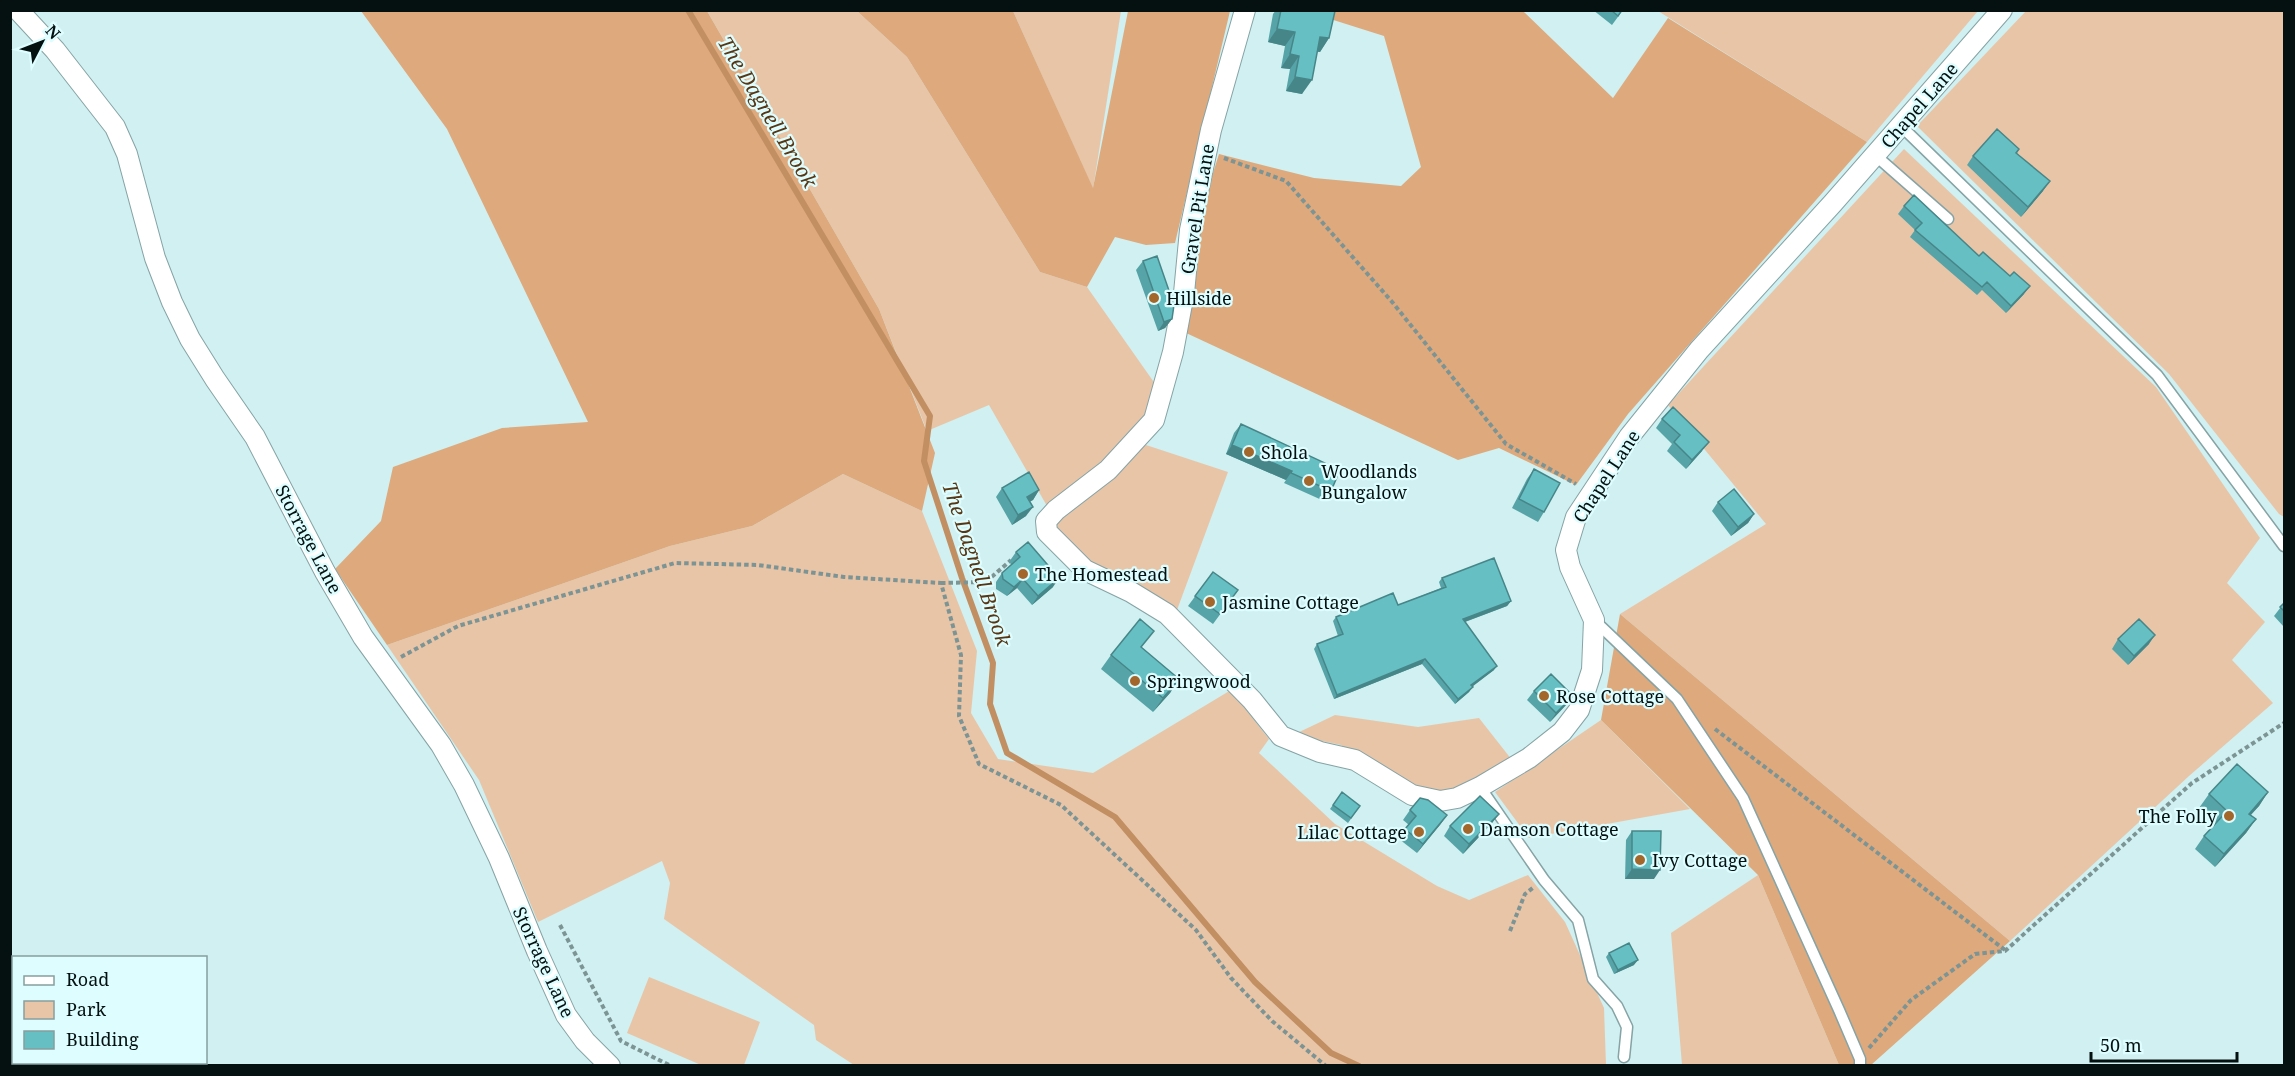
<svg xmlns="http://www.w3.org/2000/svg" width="2295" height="1076" font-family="'Noto Serif',serif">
	<rect width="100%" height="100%" fill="#d0f0f1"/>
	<!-- green -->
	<path fill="#e9c5a8" d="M 707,11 L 857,11 L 907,57 L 1040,272 L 1087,287 L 1158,388 L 1148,413 L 1102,466 L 1047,506 L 989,405 L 927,431 L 879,309 Z
		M 1013,11 L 1121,11 L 1093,189 Z
		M 1658,11 L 1978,11 L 1867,142 Z
		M 2026,11 L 2284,11 L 2284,517 L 2279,514 L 2169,374 L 1917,126 Z
		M 1904,149 L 2156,387 L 2260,538 L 2227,583 L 2265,622 L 2232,660 L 2273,703 L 2189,776 L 2010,941 L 1620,614 L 1766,524 L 1668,405 Z
		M 1146,445 L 1228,472 L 1177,610 C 1146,594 1061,560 1055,523 L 1139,449 Z
		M 843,474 L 922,511 L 977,651 L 971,713 L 998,759 L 1093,773 L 1231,690 L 1269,739 L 1259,753 L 1335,824 L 1437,886 L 1469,900 L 1528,875 L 1565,922 L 1604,1008 L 1606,1065 L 854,1065 L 816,1040 L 814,1025 L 664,919 L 670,883 L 662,861 L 538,922 L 479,780 L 387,645 L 670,546 L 752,526 Z
		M 1335,715 L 1418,727 L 1479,718 L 1512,760 L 1444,795 L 1425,793 L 1385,773 L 1341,745 L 1293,735 Z
		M 1601,720 L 1690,809 L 1529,838 L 1495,792 Z
		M 1758,875 L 1839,1065 L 1682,1065 L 1671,933 Z
		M 649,977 L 760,1022 L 744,1065 L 701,1065 L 627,1033 Z"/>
	<!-- forest -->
	<path fill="#dea97c" d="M 361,11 L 707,11 L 879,309 L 935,453 L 922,511 L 843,474 L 752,526 L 670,546 L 387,645 L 335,569 L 381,521 L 393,467 L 502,428 L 588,422 L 447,129 Z
		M 857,11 L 1013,11 L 1093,188 L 1128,11 L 1230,11 L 1175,243 L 1146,245 L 1115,237 L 1087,287 L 1040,272 L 907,57 Z
		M 1305,11 L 1523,11 L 1613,98 L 1668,18 L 1867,142 L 1628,414 L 1576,485 L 1499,448 L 1458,460 L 1184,332 L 1200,214 L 1219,154 L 1314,178 L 1401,186 L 1421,167 L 1384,36 Z
		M 1620,614 L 2010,941 L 1871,1065 L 1839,1065 L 1758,875 L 1601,720 Z"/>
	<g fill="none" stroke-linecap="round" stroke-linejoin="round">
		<!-- stream -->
		<path stroke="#c28f63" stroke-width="6" d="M 688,10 L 930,416 L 924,461 L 962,578 L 993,663 L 990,704 L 1007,753 L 1115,817 L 1255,982 L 1331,1053 L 1359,1066"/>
		<defs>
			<path id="service" d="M 1901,126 L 2157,375 L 2284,546
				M 1875,155 L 1948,219
				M 1594,620 L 1677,699 L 1743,798 L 1839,1010 L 1860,1059 L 1860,1066
				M 1480,787 L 1544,880 L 1578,920 L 1593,979 L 1617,1006 L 1627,1027 L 1624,1057"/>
			<path id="minor" d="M 18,10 L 55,50 L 115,127 L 127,154 L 155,258 L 172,302 L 190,339 L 215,379 L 255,437 L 325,572 L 363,637 L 441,745 L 464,785 L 499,858 L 537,951 L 566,1015 L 585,1041 L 610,1066
				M 1245,10 L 1211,130 L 1190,230 L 1184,293 L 1173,352 L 1154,420 L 1108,470 L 1056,510 L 1046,521 L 1047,532 L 1085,570 L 1131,592 L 1167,614 L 1252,700 L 1281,736 L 1320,752 L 1355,760 L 1412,795 L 1440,801 L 1457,798 L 1480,787 L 1529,758 L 1562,732 L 1579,710 L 1592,670 L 1594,620 L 1570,567 L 1566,550 L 1576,517 L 1629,437 L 1699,350 L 1833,203 L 2002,10"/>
		</defs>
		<!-- service casing -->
		<use href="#service" stroke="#86a3a5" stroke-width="13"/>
		<!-- minor casing -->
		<use href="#minor" stroke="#86a3a5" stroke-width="22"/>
		<!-- path -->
		<path stroke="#7d9494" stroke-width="4" stroke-dasharray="4.5 3" stroke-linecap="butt" d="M 1224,158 L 1286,181 L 1393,303 L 1506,444 L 1576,484
			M 941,583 L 986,582 L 1011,560
			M 401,657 L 458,626 L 675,563 L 758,565 L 844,577 L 941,583 L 961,655 L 959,716 L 979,764 L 1061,805 L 1196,930 L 1231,978 L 1272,1021 L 1326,1066
			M 1715,729 L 2005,950
			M 560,925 L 621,1041 L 671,1066
			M 1510,931 L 1525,894 L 1534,887
			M 1869,1048 L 1911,1000 L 1975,954 L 2005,951 L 2192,783 L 2284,723"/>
		<!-- service -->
		<use href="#service" stroke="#fff" stroke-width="10"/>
		<!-- minor -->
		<use href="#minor" stroke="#fff" stroke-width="20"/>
	</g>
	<!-- wall -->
	<path fill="#57a4a8" d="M 1276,10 L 1335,11 L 1329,38 L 1320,52 L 1317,52 L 1302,94 L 1286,91 L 1290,69 L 1281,68 L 1285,46 L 1268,42 L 1273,14 Z
		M 1593,10 L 1623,10 L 1612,25 Z
		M 2019,149 L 2017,153 L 2043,191 L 2021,217 L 1967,165 L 1973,156 Z
		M 1904,206 L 1979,256 L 2024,294 L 2006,313 L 1982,290 L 1977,295 L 1910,237 L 1915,230 L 1898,214 Z
		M 1143,261 L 1172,319 L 1165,328 L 1158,331 L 1136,270 Z
		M 1662,419 L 1702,451 L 1686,469 L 1667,451 L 1672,444 L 1656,428 Z
		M 1241,424 L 1331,491 L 1324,501 L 1284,483 L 1286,480 L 1226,454 L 1234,433 Z
		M 1534,469 L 1544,512 L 1538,522 L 1512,508 L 1527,479 Z
		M 1002,488 L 1039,490 L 1033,500 L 1030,501 L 1026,516 L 1012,525 L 996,497 Z
		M 1718,502 L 1754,514 L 1748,523 L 1731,536 L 1712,511 Z
		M 1016,552 L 1053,587 L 1032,605 L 1017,588 L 1007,596 L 996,589 L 996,582 L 1002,573 L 1012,565 L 1009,562 Z
		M 1213,572 L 1238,590 L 1213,624 L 1188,606 Z
		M 1442,578 L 1511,601 L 1507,606 L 1465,622 L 1494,670 L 1472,686 L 1469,692 L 1455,704 L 1422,664 L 1334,699 L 1314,649 L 1317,644 L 1338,636 L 1333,621 L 1336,617 L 1398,605 L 1441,588 L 1439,582 Z
		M 2284,603 L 2284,627 L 2274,616 Z
		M 2118,639 L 2149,644 L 2128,665 L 2112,649 Z
		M 1142,648 L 1179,679 L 1170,693 L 1153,712 L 1101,669 L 1111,655 Z
		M 1534,691 L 1566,705 L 1550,722 L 1527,700 Z
		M 1342,792 L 1360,806 L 1348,823 L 1330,809 Z
		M 2268,792 L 2259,806 L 2251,815 L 2256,819 L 2246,833 L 2215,867 L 2195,849 L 2204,836 L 2216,823 L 2199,808 L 2209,794 Z
		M 1410,810 L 1447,815 L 1417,853 L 1399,839 L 1409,825 L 1403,820 Z
		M 1499,814 L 1492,823 L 1463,854 L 1444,836 L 1450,826 Z
		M 1632,831 L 1654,879 L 1625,879 L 1626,840 Z
		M 1609,953 L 1634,965 L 1614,974 L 1606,957 Z"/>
	<!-- shaded-wall -->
	<path fill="#478688" d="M 1277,29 L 1295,32 L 1285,46 L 1268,42 Z
		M 1320,37 L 1329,38 L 1320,52 L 1311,50 Z
		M 1290,54 L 1299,56 L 1290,69 L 1281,68 Z
		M 1295,77 L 1312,80 L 1302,94 L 1286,91 Z
		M 2050,181 L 2043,191 L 2021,217 L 2028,207 Z
		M 2030,286 L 2024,294 L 2006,313 L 2011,306 Z
		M 1172,319 L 1165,328 L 1158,331 L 1164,322 Z
		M 1709,442 L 1702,451 L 1686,469 L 1692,460 Z
		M 1232,445 L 1292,471 L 1286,480 L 1226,454 Z
		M 1039,490 L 1033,500 L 1021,507 L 1027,497 Z
		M 1033,507 L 1026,516 L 1012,525 L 1018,515 Z
		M 1754,514 L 1748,523 L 1731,536 L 1738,527 Z
		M 1059,578 L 1053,587 L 1032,605 L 1038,596 Z
		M 1023,579 L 1017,588 L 1007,596 L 1014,587 Z
		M 1511,601 L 1507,606 L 1459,624 L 1463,619 Z
		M 2155,635 L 2149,644 L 2128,665 L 2134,656 Z
		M 1425,659 L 1422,664 L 1334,699 L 1337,695 Z
		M 1497,666 L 1494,670 L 1468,690 L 1471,685 Z
		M 1179,679 L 1170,693 L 1153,712 L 1163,698 Z
		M 1473,687 L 1469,692 L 1455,704 L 1458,699 Z
		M 1573,696 L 1566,705 L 1550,722 L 1556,713 Z
		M 2268,792 L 2259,806 L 2239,827 L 2249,814 Z
		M 1499,814 L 1492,823 L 1463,854 L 1469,844 Z
		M 1447,815 L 1440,825 L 1417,853 L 1423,844 Z
		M 2256,819 L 2246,833 L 2215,867 L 2224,854 Z
		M 1632,869 L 1660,870 L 1654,879 L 1625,879 Z
		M 1638,960 L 1634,965 L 1614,974 L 1618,970 Z"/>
	<!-- building -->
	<path fill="#65bfc3" stroke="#478688" stroke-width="1.5" d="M 1281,10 L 1335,11 L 1329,38 L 1320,37 L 1312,80 L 1295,77 L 1299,56 L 1290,54 L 1295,32 L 1277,29 Z
		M 1611,10 L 1622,10 L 1618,16 Z
		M 1997,129 L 2019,149 L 2016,153 L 2050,181 L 2028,207 L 1973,156 Z
		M 1914,195 L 1979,256 L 1983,252 L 2010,276 L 2014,272 L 2030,286 L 2011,306 L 1987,282 L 1982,287 L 1915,230 L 1922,223 L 1904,206 Z
		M 1157,256 L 1174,305 L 1172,319 L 1164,322 L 1143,261 Z
		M 1673,407 L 1709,442 L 1692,460 L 1674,442 L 1680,435 L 1662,419 Z
		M 1241,424 L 1340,470 L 1331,491 L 1291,473 L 1292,471 L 1232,445 Z
		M 1534,469 L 1560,483 L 1544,512 L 1519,499 Z
		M 1029,472 L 1039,490 L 1027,497 L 1033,507 L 1018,515 L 1002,488 Z
		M 1734,489 L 1754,514 L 1738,527 L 1718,502 Z
		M 1028,542 L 1059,578 L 1038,596 L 1023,579 L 1014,587 L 1003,579 L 1002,573 L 1020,557 L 1016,552 Z
		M 1494,558 L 1511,601 L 1463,619 L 1497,666 L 1471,685 L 1473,687 L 1458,699 L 1425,659 L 1337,695 L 1317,644 L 1343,634 L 1336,617 L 1393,593 L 1398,605 L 1446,587 L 1442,578 Z
		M 1213,572 L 1238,590 L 1220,614 L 1195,596 Z
		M 2284,603 L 2284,611 L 2280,607 Z
		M 1140,619 L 1154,631 L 1141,647 L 1179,679 L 1163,698 L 1111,655 Z
		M 2139,619 L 2155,635 L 2134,656 L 2118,639 Z
		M 1551,674 L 1573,696 L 1556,713 L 1534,691 Z
		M 2237,764 L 2268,792 L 2249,814 L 2256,819 L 2224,854 L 2204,836 L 2227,811 L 2209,794 Z
		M 1342,792 L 1360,806 L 1351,818 L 1333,805 Z
		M 1480,796 L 1499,814 L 1469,844 L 1450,826 Z
		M 1420,798 L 1428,800 L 1447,815 L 1423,844 L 1405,829 L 1416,816 L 1410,810 Z
		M 1632,831 L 1661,831 L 1660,870 L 1632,869 Z
		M 1629,943 L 1638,960 L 1618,970 L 1609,953 Z"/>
	<!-- markers -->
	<g fill="#a4672b" stroke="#ddfdff" stroke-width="2">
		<circle cx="1154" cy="298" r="6"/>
		<circle cx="1249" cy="452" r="6"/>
		<circle cx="1309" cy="481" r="6"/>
		<circle cx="1023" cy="574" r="6"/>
		<circle cx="1210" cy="602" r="6"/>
		<circle cx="1135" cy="681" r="6"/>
		<circle cx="1544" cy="696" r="6"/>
		<circle cx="2229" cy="816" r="6"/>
		<circle cx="1468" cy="829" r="6"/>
		<circle cx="1419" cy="832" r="6"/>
		<circle cx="1640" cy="860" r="6"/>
	</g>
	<g text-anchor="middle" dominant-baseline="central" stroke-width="4.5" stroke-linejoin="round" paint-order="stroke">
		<!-- street labels -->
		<g font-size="18" fill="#051010" stroke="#ddfdff">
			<text transform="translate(1919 105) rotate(-49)">Chapel Lane</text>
			<text transform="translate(1197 209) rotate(-81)">Gravel Pit Lane</text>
			<text transform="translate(1606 476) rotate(-57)">Chapel Lane</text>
			<text transform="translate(309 539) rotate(62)">Storrage Lane</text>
			<text transform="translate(544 962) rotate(65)">Storrage Lane</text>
		</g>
		<!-- poi labels -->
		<g font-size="18" fill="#051010" stroke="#ddfdff" text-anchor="start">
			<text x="1166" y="298">Hillside</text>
			<text x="1261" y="452">Shola</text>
			<text x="1321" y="471">Woodlands<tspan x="1321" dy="21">Bungalow</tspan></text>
			<text x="1035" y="574">The Homestead</text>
			<text x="1222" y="602">Jasmine Cottage</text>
			<text x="1147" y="681">Springwood</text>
			<text x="1556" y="696">Rose Cottage</text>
			<text x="2217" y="816" text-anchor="end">The Folly</text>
			<text x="1480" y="829">Damson Cottage</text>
			<text x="1407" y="832" text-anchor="end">Lilac Cottage</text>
			<text x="1652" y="860">Ivy Cottage</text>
		</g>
		<!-- water labels -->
		<g font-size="20" font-style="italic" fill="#593613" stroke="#ddfdff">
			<text transform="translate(768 112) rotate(59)">The Dagnell Brook</text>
			<text transform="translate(977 564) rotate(71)">The Dagnell Brook</text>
		</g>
	</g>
	<!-- border -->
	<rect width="2295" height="1076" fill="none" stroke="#051010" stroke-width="24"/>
	<!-- legend -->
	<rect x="12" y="956" width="195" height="108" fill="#ddfdff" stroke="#879e9f" stroke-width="1.5"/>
	<rect x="24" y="976" width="30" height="9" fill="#ffffff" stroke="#879e9f" stroke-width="1.5"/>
	<text x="66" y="986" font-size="18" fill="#051010">Road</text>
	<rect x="24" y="1001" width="30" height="18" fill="#e9c5a8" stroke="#879e9f" stroke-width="1.5"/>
	<text x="66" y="1016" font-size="18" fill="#051010">Park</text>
	<rect x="24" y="1031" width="30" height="18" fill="#65bfc3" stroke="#879e9f" stroke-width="1.5"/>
	<text x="66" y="1046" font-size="18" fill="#051010">Building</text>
	<!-- north arrow -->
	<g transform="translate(42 42) rotate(48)" stroke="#ddfdff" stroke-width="4.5" paint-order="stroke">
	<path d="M0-4.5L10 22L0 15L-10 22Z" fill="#051010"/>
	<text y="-9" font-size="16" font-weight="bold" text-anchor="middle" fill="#051010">N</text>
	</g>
	<!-- scale -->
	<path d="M2091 1052v9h146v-9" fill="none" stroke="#051010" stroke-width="3"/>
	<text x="2100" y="1052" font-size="18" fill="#051010" stroke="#ddfdff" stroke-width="4.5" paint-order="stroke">50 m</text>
</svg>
